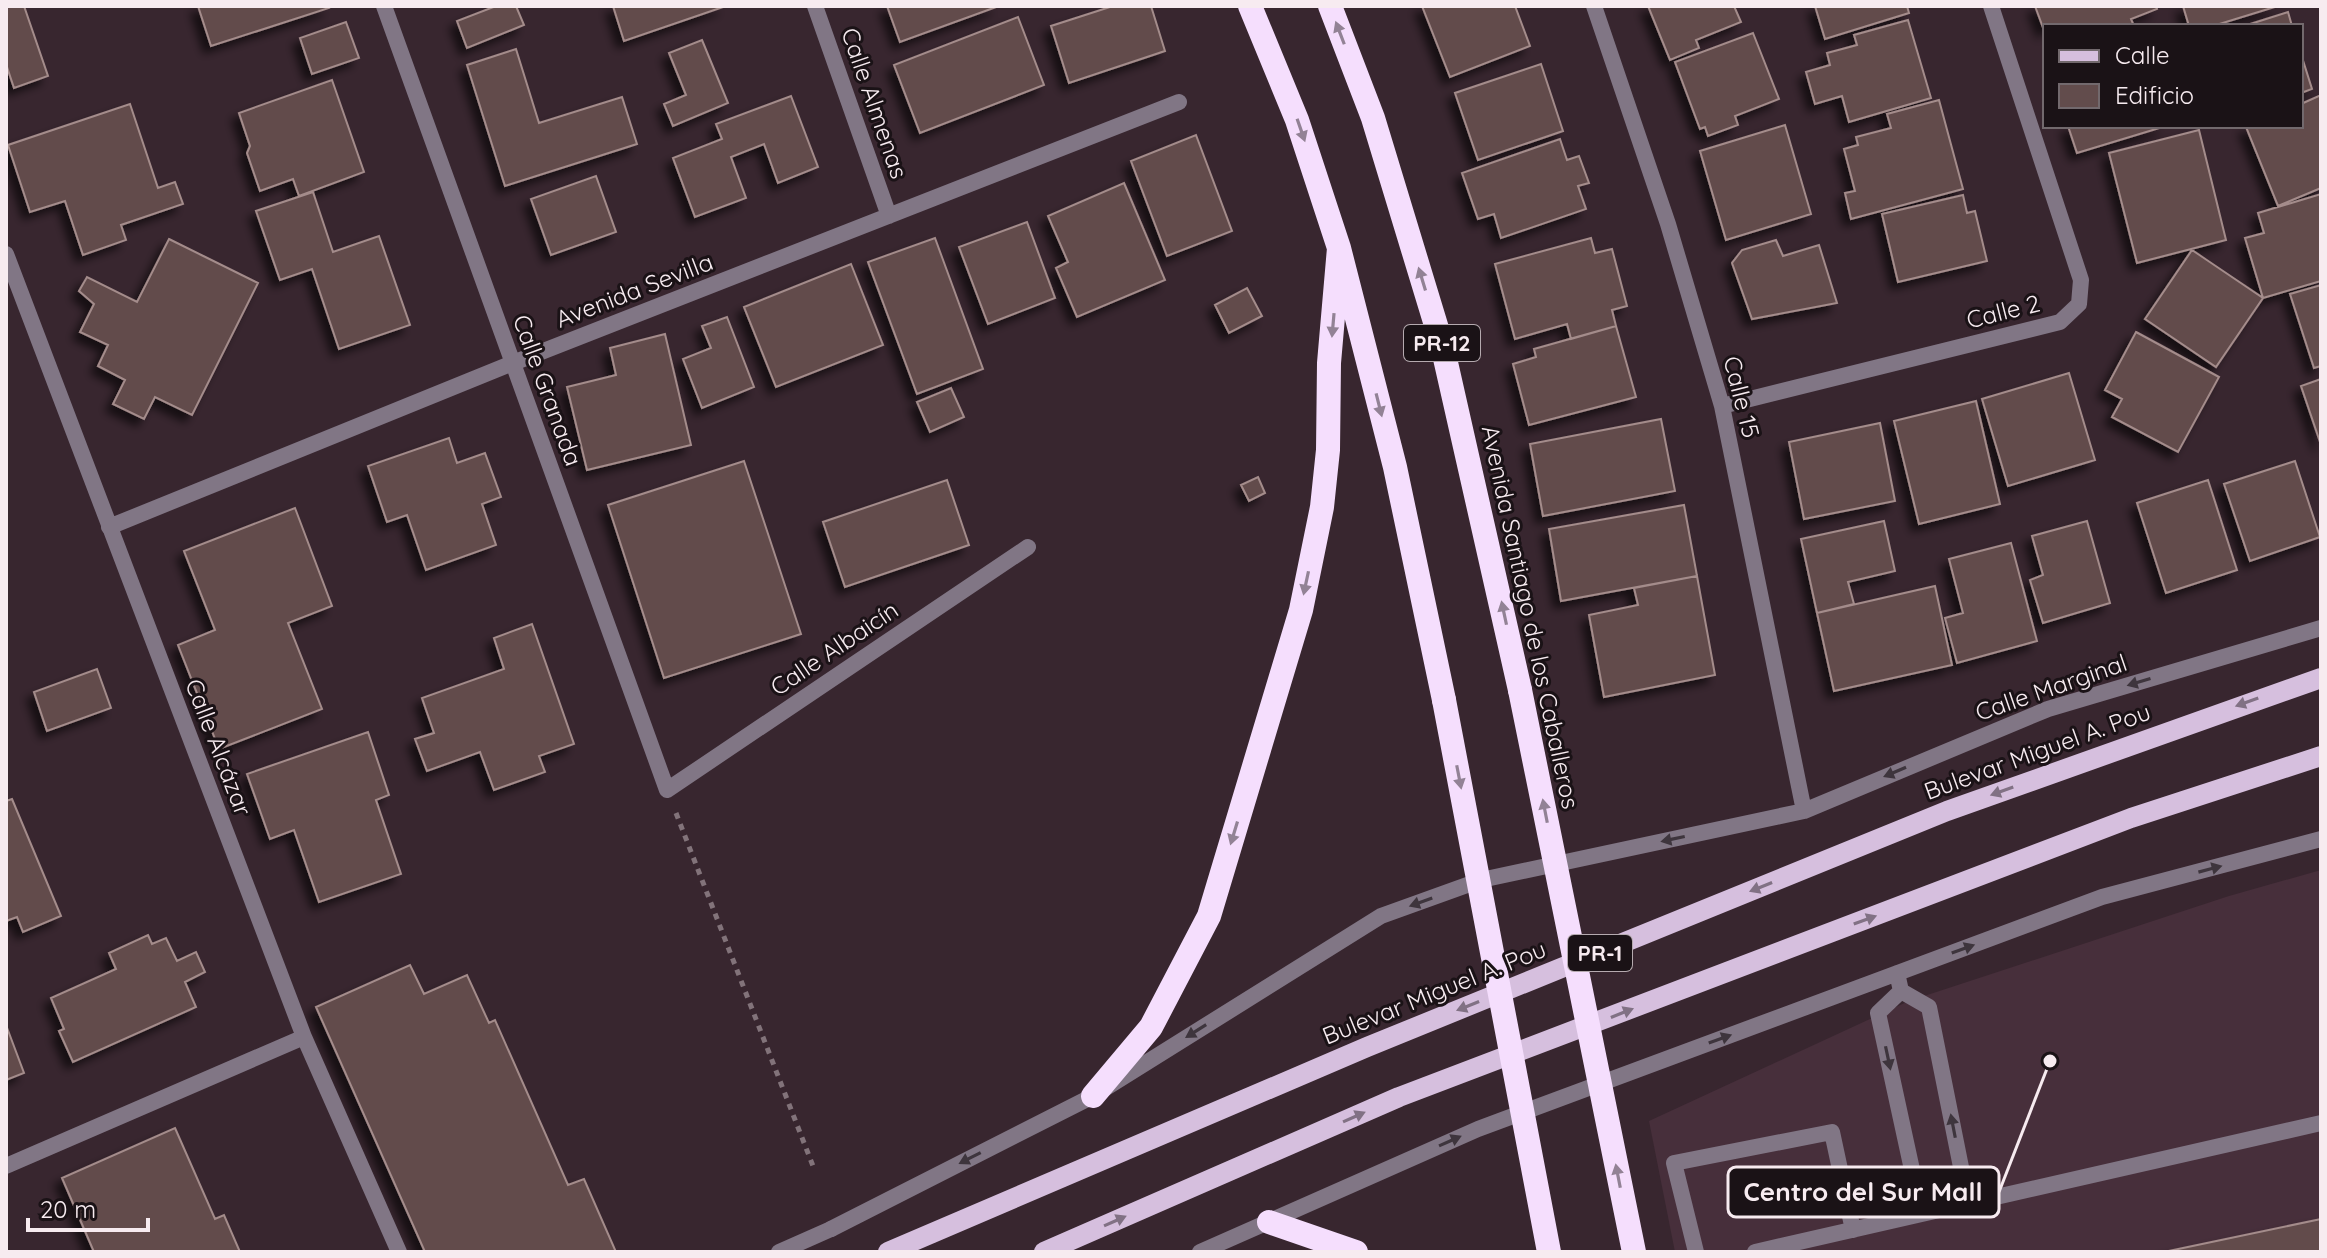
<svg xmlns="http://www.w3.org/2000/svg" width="2327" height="1258" font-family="Quicksand,sans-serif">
	<defs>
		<filter id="shadow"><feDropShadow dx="-7" dy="7" stdDeviation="4" flood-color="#0009"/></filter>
	</defs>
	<rect width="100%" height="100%" fill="#38262f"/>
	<!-- built -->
	<path fill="#472f3b" d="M 2321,870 L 2321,1252 L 1675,1252 L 1649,1121 L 1909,1001 L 2229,896 Z"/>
	<!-- building -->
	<path fill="#624c4c" stroke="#a48c8b" stroke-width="2" filter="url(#shadow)" d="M 6,6 L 24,6 L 48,76 L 14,88 L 6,64 Z
		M 198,6 L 328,6 L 329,8 L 211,46 Z
		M 496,6 L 516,6 L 524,25 L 467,48 L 457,21 Z
		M 613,6 L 726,6 L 624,41 Z
		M 887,6 L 999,6 L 900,42 Z
		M 1113,6 L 1151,6 L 1165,51 L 1069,83 L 1051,26 Z
		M 1422,6 L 1515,6 L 1530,46 L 1450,77 Z
		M 1648,6 L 1734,6 L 1741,22 L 1696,40 L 1699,48 L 1670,60 Z
		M 1815,6 L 1907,6 L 1909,13 L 1825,39 Z
		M 2035,6 L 2156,6 L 2157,9 L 2131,19 L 2134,26 L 2045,26 L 2045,33 Z
		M 2183,6 L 2278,6 L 2213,26 L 2189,26 Z
		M 2288,12 L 2292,26 L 2244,26 Z
		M 1018,17 L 1044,85 L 920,133 L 894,65 Z
		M 1908,20 L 1931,98 L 1849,122 L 1842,96 L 1815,104 L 1806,72 L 1830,65 L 1827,53 L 1857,45 L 1854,35 Z
		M 346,22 L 359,58 L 312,74 L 300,38 Z
		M 1753,33 L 1779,99 L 1735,116 L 1738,125 L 1708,136 L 1705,127 L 1700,129 L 1675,62 Z
		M 702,40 L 728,103 L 673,126 L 664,104 L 686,95 L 669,53 Z
		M 516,49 L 539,123 L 622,97 L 637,144 L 505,186 L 467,65 Z
		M 2301,54 L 2312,89 L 2301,93 Z
		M 1541,64 L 1563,131 L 1478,160 L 1455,93 Z
		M 332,80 L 364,172 L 299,196 L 293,179 L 260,191 L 247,153 L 250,146 L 239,113 Z
		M 2321,95 L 2321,188 L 2278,206 L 2246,127 L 2301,126 L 2301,104 Z
		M 791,96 L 818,167 L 778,183 L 764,144 L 731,157 L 746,198 L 695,217 L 673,158 L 722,139 L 716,124 Z
		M 1939,100 L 1963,189 L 1851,219 L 1845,193 L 1855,191 L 1844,149 L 1858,145 L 1856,137 L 1891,128 L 1887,114 Z
		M 130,104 L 158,188 L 175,182 L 183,204 L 121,225 L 126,240 L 83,255 L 65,201 L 30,212 L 8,145 Z
		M 1785,125 L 1811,214 L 1726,240 L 1700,151 Z
		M 2068,126 L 2166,126 L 2077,153 Z
		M 2199,130 L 2226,240 L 2137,263 L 2109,153 Z
		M 1196,135 L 1232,231 L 1167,256 L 1131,161 Z
		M 1560,139 L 1567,160 L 1579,156 L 1589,183 L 1578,186 L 1586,209 L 1501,238 L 1494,214 L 1478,219 L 1462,173 Z
		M 596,176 L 616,232 L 551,255 L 531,199 Z
		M 1124,183 L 1165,280 L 1077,317 L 1056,268 L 1068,262 L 1048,216 Z
		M 313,192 L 333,252 L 379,236 L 410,325 L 339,349 L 312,269 L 280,280 L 256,211 Z
		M 2321,194 L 2321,281 L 2263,298 L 2245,238 L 2264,233 L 2258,213 Z
		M 1963,195 L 1967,213 L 1975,211 L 1987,261 L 1898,282 L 1882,214 Z
		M 1027,222 L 1055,298 L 988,324 L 959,247 Z
		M 935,238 L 983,369 L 917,394 L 868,262 Z
		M 1591,238 L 1595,253 L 1612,249 L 1627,306 L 1612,310 L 1616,326 L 1571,339 L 1567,324 L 1515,339 L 1495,264 Z
		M 169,239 L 258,283 L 192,415 L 155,397 L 144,419 L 113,404 L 125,380 L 98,366 L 108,345 L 80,332 L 94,304 L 79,291 L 87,277 L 137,302 Z
		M 1776,240 L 1783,256 L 1819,245 L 1837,303 L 1752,319 L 1732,263 L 1742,250 Z
		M 2192,250 L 2263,298 L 2216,367 L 2145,319 Z
		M 851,264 L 883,345 L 776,387 L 744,307 Z
		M 2321,285 L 2321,366 L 2314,368 L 2290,294 Z
		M 1247,288 L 1262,316 L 1229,333 L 1215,305 Z
		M 727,317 L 754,387 L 702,408 L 683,359 L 711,348 L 702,326 Z
		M 1616,326 L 1636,397 L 1529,425 L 1513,364 L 1536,357 L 1534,349 Z
		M 2136,332 L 2219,377 L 2178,452 L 2112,417 L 2122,399 L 2105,390 Z
		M 665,334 L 691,445 L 587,470 L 567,387 L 616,375 L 610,348 Z
		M 2069,373 L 2095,460 L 2008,486 L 1982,399 Z
		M 2321,379 L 2321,445 L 2301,386 Z
		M 951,388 L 964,417 L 930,432 L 917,402 Z
		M 1976,401 L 2000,504 L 1919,524 L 1894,421 Z
		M 1661,419 L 1675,491 L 1543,516 L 1530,444 Z
		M 1880,423 L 1895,501 L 1804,519 L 1789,442 Z
		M 449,438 L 457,463 L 485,453 L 501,497 L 482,504 L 496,545 L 426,570 L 407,515 L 387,522 L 368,466 Z
		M 744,461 L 801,634 L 664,678 L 608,505 Z
		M 2295,461 L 2320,537 L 2250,561 L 2224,484 Z
		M 1258,477 L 1265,493 L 1249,501 L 1241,485 Z
		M 947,480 L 969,545 L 845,587 L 823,522 Z
		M 2208,480 L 2237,570 L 2166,593 L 2137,503 Z
		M 1684,505 L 1697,576 L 1561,601 L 1549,529 Z
		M 295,508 L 332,606 L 288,623 L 322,709 L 219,749 L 178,645 L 215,630 L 184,551 Z
		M 1884,521 L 1895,571 L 1848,582 L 1854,604 L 1817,613 L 1801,539 Z
		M 2087,521 L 2110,603 L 2043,623 L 2030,580 L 2043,575 L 2032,536 Z
		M 2011,543 L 2037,641 L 1957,663 L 1945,618 L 1963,613 L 1949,559 Z
		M 1697,576 L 1715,675 L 1604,697 L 1589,615 L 1638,605 L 1634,588 Z
		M 1935,586 L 1952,665 L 1834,691 L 1817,613 Z
		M 532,624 L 574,744 L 539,756 L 545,772 L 494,790 L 480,752 L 427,771 L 415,739 L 434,733 L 422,698 L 504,669 L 494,638 Z
		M 97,669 L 111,708 L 47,731 L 34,692 Z
		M 368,732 L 389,795 L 376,800 L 401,874 L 319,902 L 294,830 L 270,839 L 247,774 Z
		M 12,799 L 61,916 L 23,932 L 17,917 L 6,921 L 6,801 Z
		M 148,935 L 152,944 L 166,938 L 177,961 L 196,952 L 205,972 L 185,982 L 196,1007 L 73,1062 L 59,1031 L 64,1029 L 51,998 L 116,969 L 109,953 Z
		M 410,965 L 424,994 L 467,975 L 489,1023 L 495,1020 L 568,1185 L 584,1179 L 616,1252 L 425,1252 L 316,1007 Z
		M 6,1025 L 24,1073 L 6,1080 Z
		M 175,1128 L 215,1219 L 224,1215 L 240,1252 L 94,1252 L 62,1178 Z
		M 2321,1219 L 2321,1252 L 2164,1252 Z"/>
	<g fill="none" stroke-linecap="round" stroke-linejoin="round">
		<!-- path -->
		<path stroke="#82737a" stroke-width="5" stroke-dasharray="6 6" stroke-linecap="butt" d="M 676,813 L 813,1166"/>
		<!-- lane -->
		<path stroke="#817685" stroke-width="16" d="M 1897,973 L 1901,991 L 1929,1007 L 1963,1177 L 1943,1194
			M 1901,991 L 1878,1013 L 1916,1188 L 1943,1194
			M 779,1252 L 831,1229
			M 1200,1252 L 1478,1129 L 2102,897 L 2321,839
			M 1696,1252 L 1674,1163 L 1832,1132 L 1853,1230
			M 1755,1252 L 2321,1123"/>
		<!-- street -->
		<path stroke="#817685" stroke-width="16" d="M 384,6 L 667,790 L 1028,547
			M 815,6 L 889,216
			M 1594,6 L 1668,224 L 1722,406 L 1804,811
			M 6,254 L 304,1037 L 399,1252
			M 1722,406 L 2060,322 L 2079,304 L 2081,280 L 1991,6
			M 109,527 L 513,363 L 1179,102
			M 6,1166 L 304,1037
			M 831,1229 L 1093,1096 L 1381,916 L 1481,880 L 1804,811 L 2048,709 L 2321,628"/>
		<!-- primary -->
		<path stroke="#d6bfde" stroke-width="20" d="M 888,1252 L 1367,1047 L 1947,811 L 2321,678
			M 1044,1252 L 1399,1097 L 2131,818 L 2321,756"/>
		<!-- highway -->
		<path stroke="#f5defd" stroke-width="24" d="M 1250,6 L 1297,120 L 1339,248 L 1395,467 L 1444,700
			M 1330,6 L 1373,118 L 1442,345 L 1520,690
			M 1093,1096 L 1151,1027 L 1209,916 L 1301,610 L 1322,507 L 1328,450 L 1329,363 L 1339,248
			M 1269,1222 L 1356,1252"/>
		<!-- highway-bridge -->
		<path stroke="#f5defd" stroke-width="24" d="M 1520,690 L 1634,1252
			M 1444,700 L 1549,1252"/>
	</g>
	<!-- one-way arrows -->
	<defs><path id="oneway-solid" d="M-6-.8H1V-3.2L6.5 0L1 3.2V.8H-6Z" transform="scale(2)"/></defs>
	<g fill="#928295">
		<use href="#oneway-solid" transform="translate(1340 33) rotate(-111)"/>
		<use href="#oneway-solid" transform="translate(1301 130) rotate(71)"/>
		<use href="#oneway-solid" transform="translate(1422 279) rotate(-107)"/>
		<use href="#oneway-solid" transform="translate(1333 325) rotate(95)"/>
		<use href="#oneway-solid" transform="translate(1379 405) rotate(76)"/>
		<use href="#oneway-solid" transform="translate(1306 583) rotate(102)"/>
		<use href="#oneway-solid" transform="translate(1504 613) rotate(-102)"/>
		<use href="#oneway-solid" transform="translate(1459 777) rotate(79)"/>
		<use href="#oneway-solid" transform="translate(1545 811) rotate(-101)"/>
		<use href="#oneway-solid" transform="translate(1234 833) rotate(107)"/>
		<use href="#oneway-solid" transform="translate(1618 1176) rotate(-101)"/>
	</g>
	<g fill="#3e353d">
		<use href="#oneway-solid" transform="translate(2139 682) rotate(163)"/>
		<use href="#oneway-solid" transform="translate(1895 772) rotate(157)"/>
		<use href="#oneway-solid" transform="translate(1673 839) rotate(168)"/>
		<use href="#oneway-solid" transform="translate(2210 869) rotate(-15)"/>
		<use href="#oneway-solid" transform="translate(1421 902) rotate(160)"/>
		<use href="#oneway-solid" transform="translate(1963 949) rotate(-20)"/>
		<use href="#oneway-solid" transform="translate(1196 1031) rotate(148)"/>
		<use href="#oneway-solid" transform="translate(1720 1039) rotate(-20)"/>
		<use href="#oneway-solid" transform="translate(1888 1058) rotate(78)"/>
		<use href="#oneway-solid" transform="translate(1953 1126) rotate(-101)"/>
		<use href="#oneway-solid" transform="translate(1450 1141) rotate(-24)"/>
		<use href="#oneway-solid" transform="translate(970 1158) rotate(153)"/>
	</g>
	<g fill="#817184">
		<use href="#oneway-solid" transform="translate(2247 702) rotate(160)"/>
		<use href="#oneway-solid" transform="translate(2002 791) rotate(160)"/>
		<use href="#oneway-solid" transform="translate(1761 887) rotate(158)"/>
		<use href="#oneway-solid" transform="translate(1865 920) rotate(-20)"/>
		<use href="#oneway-solid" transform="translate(1468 1006) rotate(158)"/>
		<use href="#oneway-solid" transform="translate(1622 1013) rotate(-22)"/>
		<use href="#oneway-solid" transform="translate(1354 1117) rotate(-24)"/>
		<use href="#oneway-solid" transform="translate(1115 1221) rotate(-24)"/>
	</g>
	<g text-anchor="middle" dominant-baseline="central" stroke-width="6" stroke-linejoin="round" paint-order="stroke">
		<!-- shield labels -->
		<g fill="#1a1216" stroke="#b5aaaf" stroke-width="2">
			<rect x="1404" y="325" width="76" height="36" rx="6"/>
			<rect x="1568" y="935" width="64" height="36" rx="6"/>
		</g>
		<g font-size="22" font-weight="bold" fill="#f7ebf0">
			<text x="1442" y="343">PR-12</text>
			<text x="1600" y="953">PR-1</text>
		</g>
		<!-- street labels -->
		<g font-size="24" fill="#f7ebf0" stroke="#1a1216">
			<text transform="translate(875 103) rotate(71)">Calle Almenas</text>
			<text transform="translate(634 290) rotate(-21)">Avenida Sevilla</text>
			<text transform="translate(2003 311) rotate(-14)">Calle 2</text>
			<text transform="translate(548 390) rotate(70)">Calle Granada</text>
			<text transform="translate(1742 397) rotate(76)">Calle 15</text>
			<text transform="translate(1531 617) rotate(78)">Avenida Santiago de los Caballeros</text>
			<text transform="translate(834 648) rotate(-34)">Calle Albaicín</text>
			<text transform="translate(2051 687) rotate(-19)">Calle Marginal</text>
			<text transform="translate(219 747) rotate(69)">Calle Alcázar</text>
			<text transform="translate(2037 751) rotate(-20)">Bulevar Miguel A. Pou</text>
			<text transform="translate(1434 992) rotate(-22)">Bulevar Miguel A. Pou</text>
		</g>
	</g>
	<!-- callouts -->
	<path fill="none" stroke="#f7ebf0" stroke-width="3" d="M2050 1061L1999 1192"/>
	<circle fill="#f7ebf0" stroke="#1a1216" stroke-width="3" cx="2050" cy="1061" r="8"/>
	<rect fill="#1a1216" stroke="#f7ebf0" stroke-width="3" x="1728" y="1167" width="271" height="50" rx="8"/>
	<g font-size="26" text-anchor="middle" font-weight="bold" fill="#f7ebf0">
		<text x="1863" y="1201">Centro del Sur Mall</text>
	</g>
	<!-- border -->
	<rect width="2327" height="1258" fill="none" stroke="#f7ebf0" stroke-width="16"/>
	<!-- legend -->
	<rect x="2043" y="24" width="260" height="104" fill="#1a1216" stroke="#72696d" stroke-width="2"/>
	<rect x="2059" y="50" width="40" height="12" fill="#d6bfde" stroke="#72696d" stroke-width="2"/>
	<text x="2115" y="64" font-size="24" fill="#f7ebf0">Calle</text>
	<rect x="2059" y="84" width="40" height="24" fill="#624c4c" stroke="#72696d" stroke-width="2"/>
	<text x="2115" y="104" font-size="24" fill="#f7ebf0">Edificio</text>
	<!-- scale -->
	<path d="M28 1218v12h120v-12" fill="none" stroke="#f7ebf0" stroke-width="4"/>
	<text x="40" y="1218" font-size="24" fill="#f7ebf0" stroke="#1a1216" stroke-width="6" paint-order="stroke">20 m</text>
</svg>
